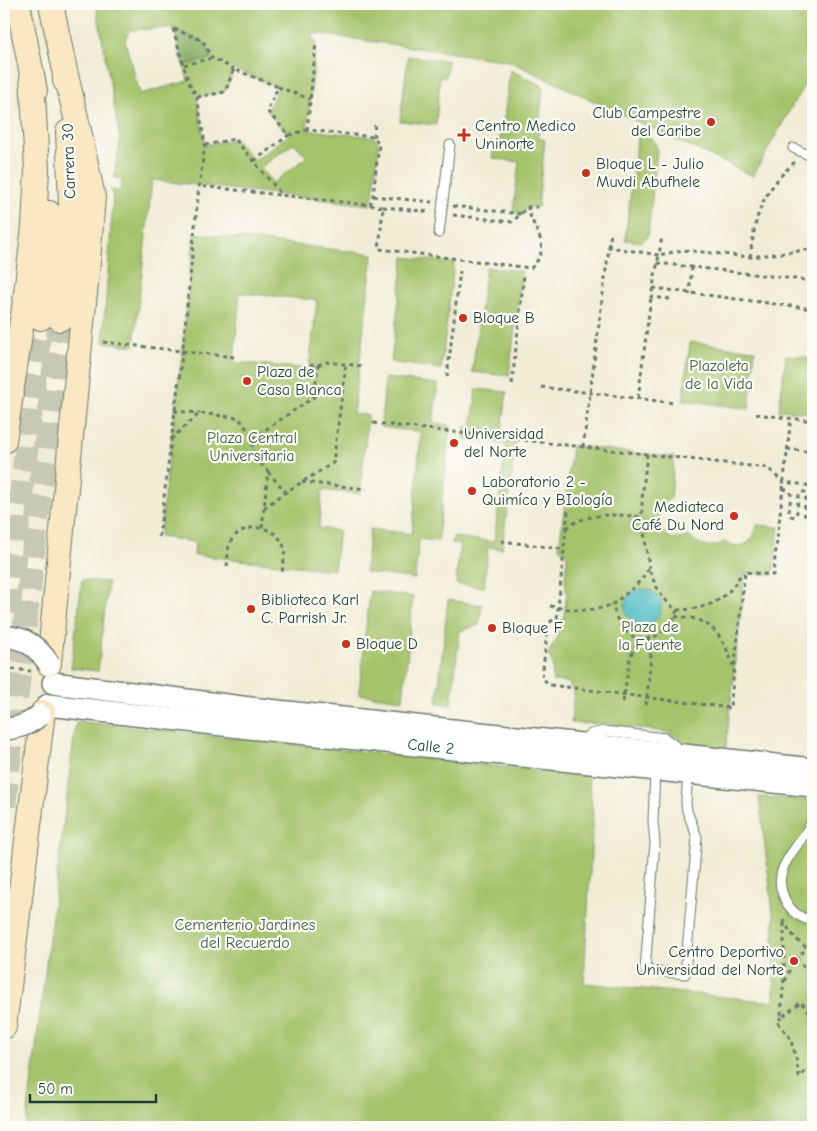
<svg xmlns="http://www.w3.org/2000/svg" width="817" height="1131" font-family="'Comic Neue',sans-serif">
	<rect width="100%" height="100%" fill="#fdfcf7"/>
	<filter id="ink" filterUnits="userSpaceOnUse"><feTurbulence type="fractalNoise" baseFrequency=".02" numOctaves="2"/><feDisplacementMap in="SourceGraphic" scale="10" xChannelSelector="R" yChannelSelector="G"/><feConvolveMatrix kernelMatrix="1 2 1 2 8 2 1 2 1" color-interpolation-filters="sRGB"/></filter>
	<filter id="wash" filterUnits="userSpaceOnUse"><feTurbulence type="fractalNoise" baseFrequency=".0096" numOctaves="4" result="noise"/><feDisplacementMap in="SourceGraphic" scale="20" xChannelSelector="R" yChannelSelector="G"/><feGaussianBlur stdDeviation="1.12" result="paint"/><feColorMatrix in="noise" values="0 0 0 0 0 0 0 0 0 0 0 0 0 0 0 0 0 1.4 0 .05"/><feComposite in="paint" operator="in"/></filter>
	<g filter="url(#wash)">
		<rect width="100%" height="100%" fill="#f1ecd5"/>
		<!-- green -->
		<path fill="#a4c36b" stroke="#628050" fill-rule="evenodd" d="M 96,4 L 813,4 L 813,69 L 753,176 L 509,61 L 312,33 L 316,43 L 307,130 L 374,137 L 379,144 L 373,196 L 370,205 L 152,180 L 134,346 L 103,342 L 113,198 L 111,190 L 120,191 L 122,179 L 114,178 L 120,140 ZM 173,28 L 203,41 L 212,58 L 184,65 L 188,81 L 140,94 L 125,41 L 129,30 ZM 234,69 L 278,87 L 267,111 L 289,135 L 254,161 L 235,139 L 205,145 L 197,97 L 225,92 ZM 294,143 L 307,157 L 273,183 L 260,168 Z
			M 408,56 L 448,61 L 446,77 L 440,77 L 436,125 L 400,121 Z
			M 510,70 L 543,86 L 538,138 L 545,140 L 538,207 L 528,207 L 521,214 L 513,212 L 519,162 L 492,158 L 494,147 L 502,134 Z
			M 638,133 C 648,137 656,138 657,150 L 648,236 L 642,242 L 625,240 Z
			M 194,233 L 373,254 L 353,414 L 368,415 L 360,494 L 322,490 L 319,528 L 339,531 L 334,570 L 194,555 L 195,542 L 159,537 L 183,347 ZM 240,293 L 317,300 L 309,369 L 234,362 Z
			M 404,257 L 454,263 L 441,369 L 391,362 Z
			M 486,267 L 522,271 L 509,376 L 472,372 Z
			M 690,342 L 755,350 L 749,409 L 683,400 Z
			M 786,355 L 813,358 L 813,413 L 779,410 Z
			M 385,378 L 438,384 L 433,423 L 450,425 L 438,541 L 419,539 L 415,579 L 365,572 L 370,529 L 412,534 L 421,432 L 381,427 Z
			M 476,389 L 507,392 L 502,431 L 517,432 L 502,549 L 488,547 L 484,587 L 456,584 L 460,544 L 452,543 L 453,537 L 494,542 L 506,444 L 464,439 L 465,427 L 472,427 Z
			M 572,446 L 674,457 L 671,498 C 644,517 666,549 688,536 C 697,543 706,549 718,545 C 719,544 724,542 725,542 C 728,542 730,545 733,545 C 748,549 755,537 757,525 L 779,527 L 773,575 L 745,573 L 725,755 L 694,751 L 675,736 L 665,732 L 610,724 L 571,723 L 574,692 L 568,682 L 552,681 L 553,665 L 548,653 L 557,638 L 558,627 L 563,621 L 567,593 L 565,581 L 567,558 L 566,553 L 559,548 Z
			M 82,580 L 108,582 L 98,671 L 71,668 Z
			M 370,591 L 413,597 L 403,700 L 359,694 Z
			M 448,600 L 482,605 L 479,625 L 460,631 L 451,705 L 437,703 Z
			M 76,721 L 588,776 L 593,814 L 584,983 L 774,1002 L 774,921 L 759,797 L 813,800 L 813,1127 L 26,1127 Z"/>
		<!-- forest -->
		<path fill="#83a95f" stroke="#51734a" d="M 173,28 L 203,41 L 212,58 L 184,65 Z"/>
		<!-- water -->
		<path fill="#4ab9c1" stroke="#347b7a" d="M625 607a18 18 0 1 1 36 0a18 18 0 1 1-36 0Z"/>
	</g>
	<g filter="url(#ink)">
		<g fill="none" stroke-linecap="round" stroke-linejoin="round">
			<!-- secondary-tunnel -->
			<path stroke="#c7c9b5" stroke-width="24" stroke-dasharray="24 12" stroke-linecap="butt" d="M 4,649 L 41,318
				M 4,806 L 60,319"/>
			<defs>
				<path id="service" d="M 793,148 L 813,157
					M 439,233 L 450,145
					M 581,741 L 591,734 L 604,731 L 665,738 L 673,744 L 680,751
					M 655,770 L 653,821 L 655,843 L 645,970 L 685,974 L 697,837 L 687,811 L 686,802 L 688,773
					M 813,818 C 803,848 764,867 788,905 C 794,914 802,919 813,921"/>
				<g id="tertiary">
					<path d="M 53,683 L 250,708 L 813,769"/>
					<path id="s1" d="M 48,705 L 249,728 L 813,786"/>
				</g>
				<path id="secondary" d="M 18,4 L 35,90
					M 51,4 L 64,66 L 65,81
					M 41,318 L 48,253 L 49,213
					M 60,319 L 71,204 L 68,132
					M 4,441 L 25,301 L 34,226 L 37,170 L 32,75
					M 49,664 L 88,262 L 93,197 L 80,135 L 64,66
					M 4,1027 L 43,712"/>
			</defs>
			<!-- service casing -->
			<use href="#service" stroke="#687a6c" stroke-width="11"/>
			<!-- tertiary casing -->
			<use href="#tertiary" stroke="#687a6c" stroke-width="24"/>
			<!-- secondary casing -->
			<use href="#secondary" stroke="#687a6c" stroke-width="26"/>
			<!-- path -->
			<path stroke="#687a6c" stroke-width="3" stroke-dasharray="4 4" stroke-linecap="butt" d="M 174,29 L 203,41 L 212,58 L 234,69
				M 184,65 L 212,58
				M 278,87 L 310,99
				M 197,97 L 225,92 L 234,69 L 278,87 L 267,111 L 289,135 L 307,130 L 374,137 L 379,144 L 373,196 L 370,205 L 199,186
				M 307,130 L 316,43
				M 374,137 L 375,122
				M 205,145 L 235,139 L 282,195
				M 254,161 L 289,135
				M 373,196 L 432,202
				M 370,205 L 383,207 L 379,249 L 531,268 C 555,245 531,229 528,207
				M 453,206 L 521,214
				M 383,207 L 430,212
				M 453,215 L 512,222 L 528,207 L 538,207
				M 609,247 L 611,233
				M 750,257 C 752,243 754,228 758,215 C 764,194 780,175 796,161
				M 657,263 L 813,281
				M 653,288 L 813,309
				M 689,295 L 692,267
				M 670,299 L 651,297 L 659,255 L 683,250 L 750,257 L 813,249
				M 103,342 L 234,357
				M 310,365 L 318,365 L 326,362 L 362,366
				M 447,377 L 460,271
				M 512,384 L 524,275
				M 541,387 L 675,403
				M 638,398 L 651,297
				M 174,411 L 200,413
				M 756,414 L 813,421
				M 373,423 L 768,468 L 783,482 L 813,486
				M 171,439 L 200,413 L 239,418 L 253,438
				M 583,447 L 609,247 L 659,255 L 662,236
				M 787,449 L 813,452
				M 647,454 L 642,499 L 642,517 L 649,568
				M 268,472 L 286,492 L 333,463 L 346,364
				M 302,482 L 366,489
				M 783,489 L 788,490 L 791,494 L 789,512 L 791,516 L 795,517 C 800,509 795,499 801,492 L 805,492 C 808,501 801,510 806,518 L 813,519
				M 264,508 L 286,492
				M 568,511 L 557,618 L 548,623 L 542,678 L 550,685 L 730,708 L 745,572 L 773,575 L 791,418
				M 262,528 L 268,471 L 252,454 L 253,438 L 314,397 L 318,365
				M 566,528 C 588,512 616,514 642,517
				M 159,537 L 183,347 L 199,186 L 205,145 L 197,97 L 188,81 L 173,28
				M 501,541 L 563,549
				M 227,566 C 228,558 227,547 232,539 C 244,523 272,524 282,542 C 287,550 283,564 282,573
				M 813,574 L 813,577
				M 550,606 C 571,610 593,613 613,604
				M 677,610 C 663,650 619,648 613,604 C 627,593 640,584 649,568 C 655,586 661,599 677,610 C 707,609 726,602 741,574 L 744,573
				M 675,617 C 708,615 724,636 733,666
				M 4,668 L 31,671
				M 623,702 L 630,657 L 639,639
				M 646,705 L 651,657 L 648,638
				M 783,920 C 791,933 798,945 813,950
				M 784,923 L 784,978 L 781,1014 L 782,1017 L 801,1002 L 813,1017
				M 796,958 L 813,977
				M 785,981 C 791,968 795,954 809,949
				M 782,1017 L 777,1021 L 790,1038 L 796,1057 L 799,1077 L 813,1065"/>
			<!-- service -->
			<use href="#service" stroke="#fff" stroke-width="9"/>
			<!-- tertiary -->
			<use href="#tertiary" stroke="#fff" stroke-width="21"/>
			<!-- secondary -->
			<use href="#secondary" stroke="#fae7c3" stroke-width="24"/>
			<defs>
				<path id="tertiary-bridge" d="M 4,637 C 24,636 38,647 49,664
					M 4,729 C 19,728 28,725 40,715"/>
			</defs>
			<!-- tertiary-bridge casing -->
			<use href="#tertiary-bridge" stroke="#687a6c" stroke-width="24" stroke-linecap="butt"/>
			<!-- tertiary-bridge -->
			<use href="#tertiary-bridge" stroke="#fff" stroke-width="21"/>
		</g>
	</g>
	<!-- markers -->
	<g fill="#c8321e" stroke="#fdfcf7" stroke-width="2">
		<circle cx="711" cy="122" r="5"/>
		<path d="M461.5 127.5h5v5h5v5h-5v5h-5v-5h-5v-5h5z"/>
		<circle cx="586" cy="173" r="5"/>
		<circle cx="463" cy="318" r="5"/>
		<circle cx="247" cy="381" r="5"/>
		<circle cx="454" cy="443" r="5"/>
		<circle cx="472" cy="491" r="5"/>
		<circle cx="734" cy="516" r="5"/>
		<circle cx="251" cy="609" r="5"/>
		<circle cx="492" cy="628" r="5"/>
		<circle cx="346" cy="644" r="5"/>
		<circle cx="794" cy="961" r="5"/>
	</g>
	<g text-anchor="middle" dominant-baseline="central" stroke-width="4.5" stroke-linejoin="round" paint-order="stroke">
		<!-- poi labels -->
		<g font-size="16" fill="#1f3d34" stroke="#fdfcf7" text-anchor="start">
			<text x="701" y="113" text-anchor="end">Club Campestre<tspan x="701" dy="18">del Caribe</tspan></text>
			<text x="475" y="126">Centro Medico<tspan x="475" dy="18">Uninorte</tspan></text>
			<text x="596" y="164">Bloque L - Julio<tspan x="596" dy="18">Muvdi Abufhele</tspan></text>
			<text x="473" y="318">Bloque B</text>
			<text x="257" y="372">Plaza de<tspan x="257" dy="18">Casa Blanca</tspan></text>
			<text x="464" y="434">Universidad<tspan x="464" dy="18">del Norte</tspan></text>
			<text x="482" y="482">Laboratorio 2 -<tspan x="482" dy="18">Quimíca y BIología</tspan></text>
			<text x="724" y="507" text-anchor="end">Mediateca<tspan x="724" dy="18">Café Du Nord</tspan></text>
			<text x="261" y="600">Biblioteca Karl<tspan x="261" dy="18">C. Parrish Jr.</tspan></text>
			<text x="502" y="628">Bloque F</text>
			<text x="356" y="644">Bloque D</text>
			<text x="784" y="952" text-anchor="end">Centro Deportivo<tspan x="784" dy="18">Universidad del Norte</tspan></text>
		</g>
		<!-- street labels -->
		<g font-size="16" fill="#1f3d34" stroke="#fdfcf7">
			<text transform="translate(69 161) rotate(-92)">Carrera 30</text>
			<text stroke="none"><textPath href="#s1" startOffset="385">Calle 2</textPath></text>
		</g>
		<!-- park labels -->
		<g font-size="16" fill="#405e42" stroke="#fdfcf7">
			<text x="719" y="366">Plazoleta<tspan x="719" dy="18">de la Vida</tspan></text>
			<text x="252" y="438">Plaza Central<tspan x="252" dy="18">Universitaria</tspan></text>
			<text x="650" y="627">Plaza de<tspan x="650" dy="18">la Fuente</tspan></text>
			<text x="245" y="925">Cementerio Jardines<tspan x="245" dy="18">del Recuerdo</tspan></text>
		</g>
	</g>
	<!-- margin -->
	<rect width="817" height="1131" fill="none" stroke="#fdfcf7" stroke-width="20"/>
	<!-- scale -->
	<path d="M30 1094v8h126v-8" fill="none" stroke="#1f3d34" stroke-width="2.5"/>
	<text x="38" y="1094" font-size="15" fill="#1f3d34" stroke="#fdfcf7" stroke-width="4" paint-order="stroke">50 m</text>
</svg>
